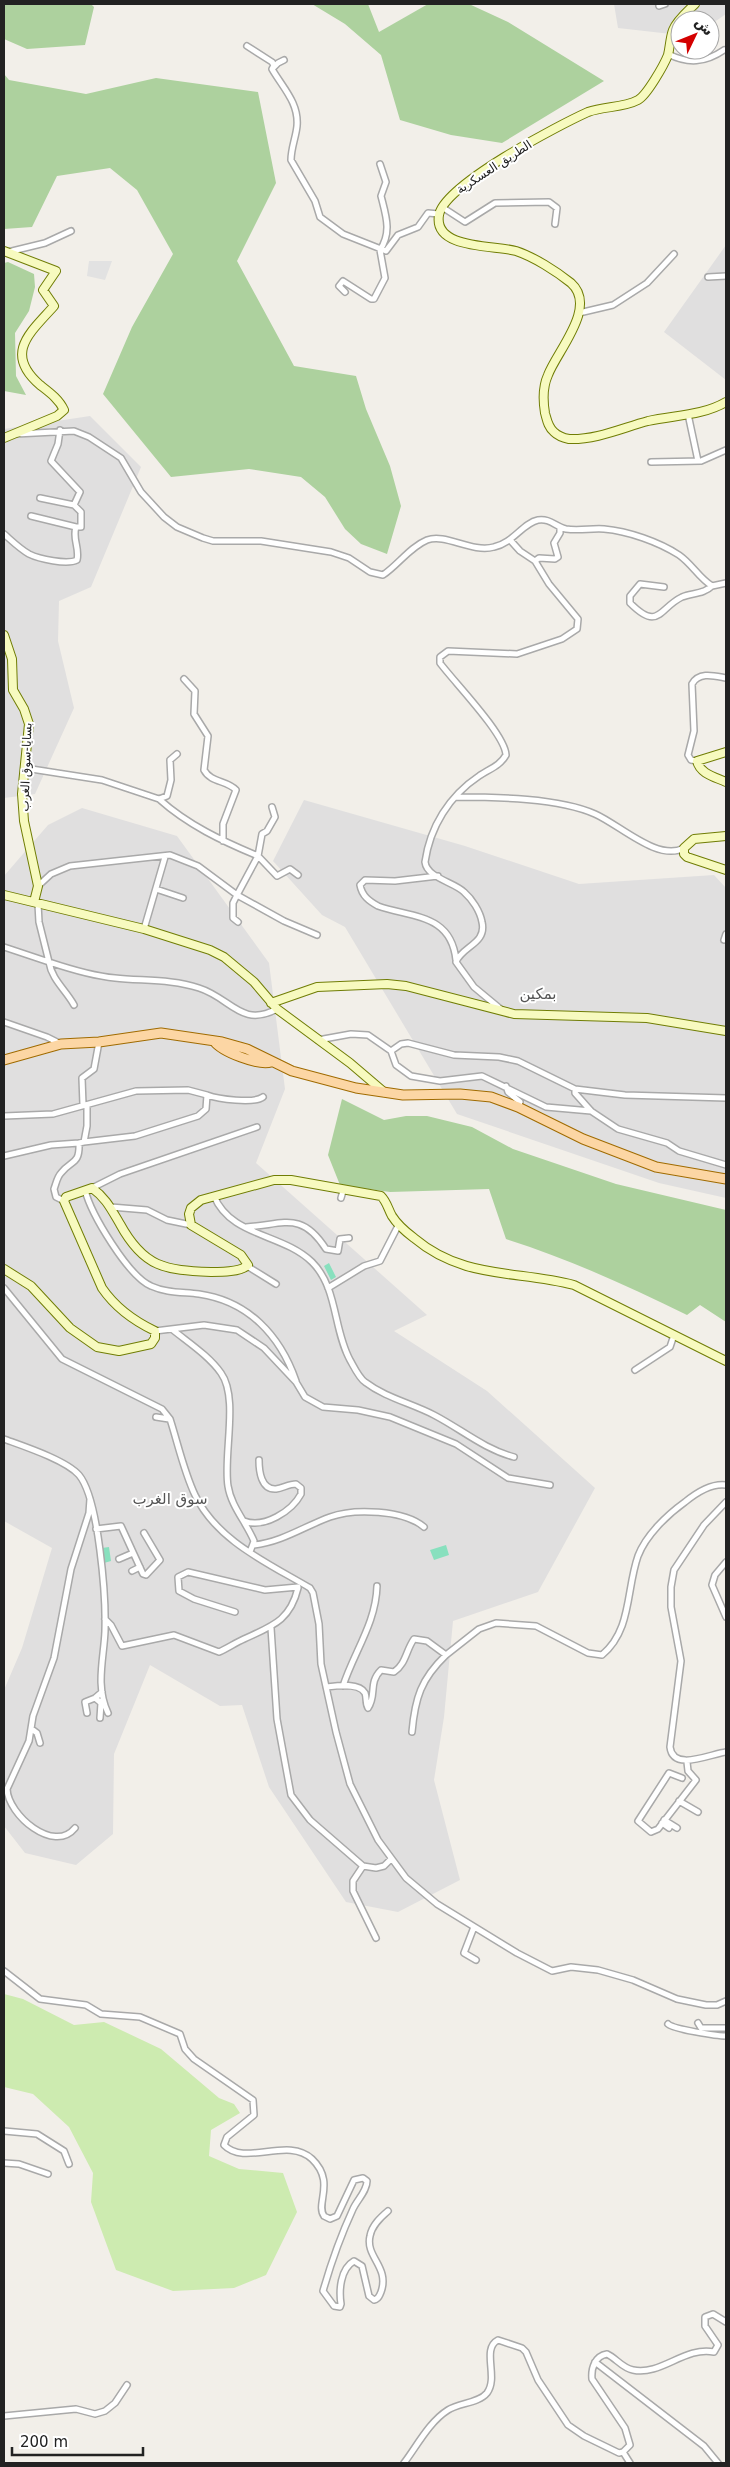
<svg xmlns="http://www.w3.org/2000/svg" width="730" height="2467" font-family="'DejaVu Sans','Noto Sans Arabic',sans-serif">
	<rect width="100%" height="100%" fill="#f2efe9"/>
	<!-- residential -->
	<path fill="#e0dfdf" d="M 614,4 L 726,4 L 726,14 L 710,25 L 710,20 L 680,20 L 680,35 L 618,28 Z
		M 726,245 L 726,380 L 664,332 Z
		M 90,416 L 141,467 L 91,587 L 59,601 L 58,641 L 74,708 L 35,794 L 4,798 L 4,429 Z
		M 304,800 L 465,846 L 579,884 L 714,875 L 726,888 L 726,1198 L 659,1183 L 457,1114 L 345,927 L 322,915 L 273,861 Z
		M 82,808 L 177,836 L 269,963 L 285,1089 L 256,1163 L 427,1315 L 394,1331 L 487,1391 L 595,1488 L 538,1592 L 453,1621 L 444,1717 L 434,1780 L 460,1880 L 398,1912 L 346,1902 L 269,1787 L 242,1705 L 220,1706 L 150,1665 L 114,1754 L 113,1834 L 76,1865 L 25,1853 L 4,1826 L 4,1690 L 22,1648 L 52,1548 L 4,1521 L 4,876 L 48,825 Z"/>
	<!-- grass -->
	<path fill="#cdebb0" d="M 4,1994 L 23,1999 L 74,2025 L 104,2022 L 161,2049 L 219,2098 L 234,2104 L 240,2113 L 211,2130 L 209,2156 L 239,2169 L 283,2173 L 297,2212 L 266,2275 L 234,2288 L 173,2291 L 116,2270 L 91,2202 L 93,2173 L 69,2127 L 33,2094 L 4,2087 Z"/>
	<!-- forest -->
	<path fill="#add19e" d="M 4,4 L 91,4 L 94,7 L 85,45 L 27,49 L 4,39 Z
		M 312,4 L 368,4 L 379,32 L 428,4 L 469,4 L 508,22 L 604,81 L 502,143 L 451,135 L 400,120 L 381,55 L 345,24 Z
		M 4,74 L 9,80 L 86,94 L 156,78 L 258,92 L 276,183 L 237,261 L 294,366 L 356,376 L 366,409 L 390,466 L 401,506 L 387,554 L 361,544 L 345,529 L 325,497 L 301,477 L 249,469 L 171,477 L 103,394 L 132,327 L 173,254 L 137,190 L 110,168 L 57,176 L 32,227 L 4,229 Z
		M 8,262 L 34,274 L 35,287 L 29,311 L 15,333 L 16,376 L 26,395 L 4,391 L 4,263 Z
		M 342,1099 L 384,1120 L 406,1116 L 427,1116 L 472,1127 L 513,1149 L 616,1184 L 726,1210 L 726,1322 L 700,1305 L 687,1315 C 628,1286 569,1259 506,1239 L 489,1189 L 390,1192 L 340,1185 L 328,1155 Z"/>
	<!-- pitch -->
	<path fill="#88e0be" d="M 329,1263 L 336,1277 L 331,1280 L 324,1266 Z
		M 446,1545 L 449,1555 L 434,1560 L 430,1550 Z
		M 109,1547 L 111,1561 L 104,1563 L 102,1548 Z"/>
	<!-- parking -->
	<path fill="#e2e2e2" d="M 89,261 L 112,261 L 105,280 L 87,276 Z"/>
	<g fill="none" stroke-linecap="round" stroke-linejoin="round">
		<defs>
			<path id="street" d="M 659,6 L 665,4
				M 247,46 L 272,62 L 274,65 L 272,69 C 283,88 299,103 297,126 C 296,137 291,148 291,160 L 315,201 L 320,217 L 343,234 L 386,251 L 398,235 L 418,227 L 428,213 L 439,214
				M 668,54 C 688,64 705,63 724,50
				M 274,67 L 278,63 L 284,60
				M 442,207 L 465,222 L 495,203 L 549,202 L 557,208 L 555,224
				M 8,252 L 45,243 L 71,231
				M 708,277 L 726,276
				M 345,292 L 339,286 L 343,281 L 371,299 L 374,299 L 385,278 L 380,250 C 392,232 386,216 381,196 L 386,182 L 380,164
				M 579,313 L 613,305 L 647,283 L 674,254
				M 688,414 L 698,461
				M 16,434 L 74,431 L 89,437 L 121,458 L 141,492 L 164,517 L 177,527 L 203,538 L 213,541 L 261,541 L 331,552 L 349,558 L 370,572 L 383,575 C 398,565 410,547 427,540 C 446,533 471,553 494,547 C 513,543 523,523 538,520 C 550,518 556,527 566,529 C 579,531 592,528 604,529 C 628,531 659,542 679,555 C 692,564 699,578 712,586 L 726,583
				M 651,462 L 701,461 L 726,450
				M 40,498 L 74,505 L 80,492 L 51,461 L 58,444 L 60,430
				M 31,516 L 76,527
				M 4,534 C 12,541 20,549 29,554 C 39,559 67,565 77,560 C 80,548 72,539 76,527 L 81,527 L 81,512 L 74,505
				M 535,561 L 539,558 L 555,559 L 558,557 L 554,543 L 560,533 L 560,527
				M 664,587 L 640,584 L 630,596 L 630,603 C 659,632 659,608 682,597 C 692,593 704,594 712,586
				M 184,679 L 195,691 L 194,714 L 208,736 L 204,770 C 211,783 227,780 236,790 L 223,824 L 223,841
				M 697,761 L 691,760 L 688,755 L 694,731 L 692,684 C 699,671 715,676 726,678
				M 25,768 L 102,780 L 159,799 L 167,796 L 171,780 L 170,760 L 177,754
				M 456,797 C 496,797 559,798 595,814 C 620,825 658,862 684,848
				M 159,799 C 188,825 222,841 258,856 L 262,834 L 267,831 L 275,817 L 272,807
				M 438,876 L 395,881 L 365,880 L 360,885 C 362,896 369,901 378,906 C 413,918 451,914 456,960
				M 38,886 L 51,874 L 70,866 L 170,855 L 198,866 L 237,895 L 258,856 L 277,876 L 290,869 L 298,875
				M 156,889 L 183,898
				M 38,904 L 39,922 L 49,962 C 70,969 92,976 115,978 C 143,981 172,979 199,988 C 231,998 241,1028 277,1009
				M 238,922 L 233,918 L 233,903 L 237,895 L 284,921 L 317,935
				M 144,929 L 165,857
				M 724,940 L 726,934
				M 4,947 L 49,962 C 52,980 65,989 74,1005
				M 503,1011 L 474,987 L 456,962 C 462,946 487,944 482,922 C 480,911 472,899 464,892 C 454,882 427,878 425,862 C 430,827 449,796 479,776 C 489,769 500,766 506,755 C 505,734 454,682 440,663 L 440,657 L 448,651 L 517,654 L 562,639 L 577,629 L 578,619 L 549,584 L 535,561 L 520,551 L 511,541
				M 4,1022 L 47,1037 L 61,1044
				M 318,1040 L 351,1034 L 368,1035 L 391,1051 L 396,1065 L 411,1076 L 440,1081 L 482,1076 L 546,1107 L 591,1111
				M 391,1051 L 401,1044 L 408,1043 L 454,1055 L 499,1057 L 518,1061 L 575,1089 L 625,1095 L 726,1098
				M 506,1086 L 508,1092 L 520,1102 L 518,1107
				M 575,1089 L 575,1093 L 591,1111 L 618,1129 L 667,1143 L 679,1151 L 726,1165
				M 207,1095 C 218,1099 254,1104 263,1097
				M 83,1105 L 82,1078 L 94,1069 L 99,1042
				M 4,1116 L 53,1114 L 136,1091 L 188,1090 L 207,1095 L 206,1109 L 198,1116 L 135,1136 L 84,1142
				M 4,1156 L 51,1145 L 79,1143
				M 92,1188 L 120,1174 L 257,1127
				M 85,1190 C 91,1214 128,1276 151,1286 C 166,1293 183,1292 199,1294 C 248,1301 280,1335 296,1381
				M 214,1196 C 231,1237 282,1233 312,1262 C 338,1288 333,1329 350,1360 C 354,1367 359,1378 365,1382 C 386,1398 411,1403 434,1415 C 461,1429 484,1449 514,1457
				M 341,1198 L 343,1191
				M 64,1201 L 56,1197 L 54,1189 C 56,1184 57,1177 61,1173 C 71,1160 80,1165 79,1143 L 84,1142 L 87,1126 L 87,1105
				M 111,1207 L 147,1210 L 167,1220 L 191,1225
				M 246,1227 C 283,1225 301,1210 326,1249 L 338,1251 L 340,1239 L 349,1238
				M 247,1266 L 276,1284
				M 4,1288 L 62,1359 L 162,1409 L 170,1419 C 178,1444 184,1472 195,1495 C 217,1541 268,1563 310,1588 L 313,1593 L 319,1624 L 321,1664 L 336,1732 L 350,1784 L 378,1840 L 406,1878 L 437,1904 L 517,1953 L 552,1971 L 571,1967 L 598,1970 L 633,1980 L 677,1999 L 706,2005 L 717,2005 L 726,2001
				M 328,1288 L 364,1266 L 380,1261 L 399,1224
				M 173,1330 C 189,1343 209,1356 221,1373 C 239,1398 223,1455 228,1486 C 231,1506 246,1522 254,1541 L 250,1552
				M 155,1331 L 204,1325 L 237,1330 L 264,1348 L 296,1382 L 305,1397 L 323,1407 L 358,1410 L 390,1417 L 456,1444 L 508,1478 L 550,1485
				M 635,1370 L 670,1347 L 674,1335
				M 156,1417 L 169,1419
				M 4,1439 C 23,1446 66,1460 79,1475 C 99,1499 106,1598 105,1631 C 104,1658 95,1686 108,1713
				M 726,1502 L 704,1525 L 674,1570 L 671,1587 L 671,1607 L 681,1661 L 670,1747 C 673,1772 710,1754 726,1752
				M 244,1521 C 264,1529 292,1511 301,1494 L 301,1488 L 296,1484 C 289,1484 283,1488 276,1489 C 261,1490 259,1471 259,1460
				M 96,1529 L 121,1526 L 143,1574 L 146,1575 L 160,1560 L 144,1533
				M 254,1545 C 282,1542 305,1526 330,1517 C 354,1508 404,1510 424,1527
				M 119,1559 L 133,1553
				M 726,1562 L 715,1575 L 712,1585 L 726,1617
				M 132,1571 L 140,1567
				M 235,1612 L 194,1599 L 179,1591 L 178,1577 L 188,1572 L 265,1590 L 298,1587
				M 105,1619 L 111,1625 L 122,1646 L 174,1635 L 219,1652 C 228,1648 235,1643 244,1639 C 272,1626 290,1621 298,1588
				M 271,1628 L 277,1719 L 291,1795 L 310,1820 L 363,1866 L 376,1868 L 384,1866 L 391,1859
				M 343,1686 C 354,1652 376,1623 377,1586
				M 326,1687 C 335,1686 359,1682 365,1693 C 367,1698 365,1703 368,1708 C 377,1695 368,1683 381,1670 L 394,1672 C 406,1664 406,1650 414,1639 L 427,1641 L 446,1655 L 479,1629 L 496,1623 L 536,1626 L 588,1653 L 602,1655 C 632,1630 626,1590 638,1556 C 646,1535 667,1515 685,1502 C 696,1493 711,1483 726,1485
				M 95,1698 L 101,1703 L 100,1718
				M 87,1713 L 85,1702 L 95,1698 L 102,1692
				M 33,1730 L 37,1733 L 40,1743
				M 412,1732 C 415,1698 421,1679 446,1655
				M 682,1778 L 669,1773 L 638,1821 L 651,1832 L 658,1829 L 696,1780 L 688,1771 L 687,1762
				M 679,1801 L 698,1812
				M 664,1820 L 677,1828
				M 662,1823 L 669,1828
				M 75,1828 C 54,1854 8,1815 7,1789 L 29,1741 L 33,1716 L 54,1658 L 71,1569 L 89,1513 L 90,1499
				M 363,1866 L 353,1881 L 353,1891 L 376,1938
				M 474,1927 L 464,1953 L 476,1960
				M 4,1971 L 40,1999 L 86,2005 L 101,2014 L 140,2017 L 180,2034 L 185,2049 L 194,2059 L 253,2100 L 254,2115 L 227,2137 L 224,2145 C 245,2167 288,2136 312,2159 C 336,2182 315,2204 324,2216 L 330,2219 L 337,2216 L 354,2180 L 363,2178 L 367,2181 C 367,2191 357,2200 353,2209 C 341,2235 331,2263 323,2291 L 334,2306 L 340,2307 L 341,2304 C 339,2291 340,2269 354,2261 L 362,2266 L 369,2296 L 374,2300 C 379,2299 379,2296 381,2292 C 390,2267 365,2257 370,2236 C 372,2225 381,2217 388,2211
				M 698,2023 L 701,2028 L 726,2028
				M 668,2024 C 673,2029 717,2036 726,2036
				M 4,2131 L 37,2134 L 64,2151 L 69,2164
				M 4,2163 L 19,2164 L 48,2174
				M 595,2362 L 704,2446 L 718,2463
				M 4,2416 L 76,2409 L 95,2414 L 105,2411 L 115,2403 L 127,2385
				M 623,2452 L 630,2463
				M 404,2463 C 417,2446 429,2422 448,2410 C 459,2403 479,2403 487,2393 C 499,2377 481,2349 498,2340 L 522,2348 L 526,2352 L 538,2380 L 568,2425 L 584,2436 L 619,2453 L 623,2452 L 630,2445 L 625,2428 L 592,2379 C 591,2368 595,2356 607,2354 C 616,2358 622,2368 633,2370 C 661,2376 685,2346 714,2352 L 718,2345 L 705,2326 L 705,2317 L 713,2314 L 726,2322"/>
			<path id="secondary" d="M 695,4 C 688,11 677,20 673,30 C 670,38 670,47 668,55 C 664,65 647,95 638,100 C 623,108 604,106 588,112 C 559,125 444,185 439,215 C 433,250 496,245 516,251 C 534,257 556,271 571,283 C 598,307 557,351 548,375 C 543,386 543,401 545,413 C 547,420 548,427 554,432 C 558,436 564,438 569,439 C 596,440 622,428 648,421 C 674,415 702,416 726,402
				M 4,251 L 56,271 L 43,290 L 54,306 C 31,332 3,353 40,385 C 49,392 59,399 64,410 L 57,416 L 4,438
				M 4,635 L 12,659 L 13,690 L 24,709 L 29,724 L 22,794 L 24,821 L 38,886 L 34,902
				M 726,752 L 697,761 C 700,774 715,777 726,782
				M 726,836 L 694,839 L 684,848 L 684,854 L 687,857 L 726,870
				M 4,895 L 144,929 L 210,950 L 224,957 L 254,982 L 277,1009 L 350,1063 L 384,1092
				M 271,1003 L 317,987 L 387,984 L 406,986 L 514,1014 L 647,1018 L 726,1031
				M 4,1269 L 31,1286 L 70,1328 L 97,1347 L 119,1351 L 151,1344 L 155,1338 L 155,1331 C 134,1321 115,1307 102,1288 L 64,1201 L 66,1197 L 92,1188 C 106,1198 111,1209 120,1224 C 144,1268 165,1270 211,1272 C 221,1272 241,1272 248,1265 L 241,1255 L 191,1225 L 189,1214 L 191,1208 L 201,1200 L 274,1180 L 291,1180 L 381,1196 C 387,1202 388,1209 392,1216 C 397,1224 406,1232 414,1238 C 464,1280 517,1270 574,1285 L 726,1361"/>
			<path id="primary" d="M 214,1041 C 222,1052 259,1066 271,1062
				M 4,1060 L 61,1044 L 99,1042 L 161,1033 L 222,1042 L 247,1049 L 292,1071 L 356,1088 L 403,1095 L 460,1094 L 491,1097 L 518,1107 L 583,1139 L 656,1167 L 726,1179"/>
		</defs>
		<!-- street casing -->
		<use href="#street" stroke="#a9a9a9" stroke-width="8"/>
		<!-- secondary casing -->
		<use href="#secondary" stroke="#707d05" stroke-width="10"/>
		<!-- primary casing -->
		<use href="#primary" stroke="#a06b00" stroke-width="11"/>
		<!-- street -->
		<use href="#street" stroke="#fff" stroke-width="5"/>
		<!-- secondary -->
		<use href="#secondary" stroke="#f7fabf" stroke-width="8"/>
		<!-- primary -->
		<use href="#primary" stroke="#fcd6a4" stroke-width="9"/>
	</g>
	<g text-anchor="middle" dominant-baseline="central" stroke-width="4" stroke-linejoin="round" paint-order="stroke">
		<!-- street labels -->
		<g font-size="12" fill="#222" stroke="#fff">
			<text transform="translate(494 167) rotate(-33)">الطريق العسكرية</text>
			<text transform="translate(26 767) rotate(-88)">بسايا-سوق الغرب</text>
		</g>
		<!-- quarter labels -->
		<g font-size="15" fill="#555" stroke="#fff">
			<text x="538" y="994">بمكين</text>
			<text x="170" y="1499">سوق الغرب</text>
		</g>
	</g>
	<!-- border -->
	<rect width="730" height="2467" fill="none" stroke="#222222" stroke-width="10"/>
	<!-- north arrow -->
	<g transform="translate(695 35) rotate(47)"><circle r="24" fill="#ffffff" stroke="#a7a7a7"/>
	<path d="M0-4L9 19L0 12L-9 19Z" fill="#d40000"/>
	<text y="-8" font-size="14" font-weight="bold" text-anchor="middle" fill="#222222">ش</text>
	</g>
	<!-- scale -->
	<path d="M12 2447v8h131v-8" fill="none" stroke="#222222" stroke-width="2.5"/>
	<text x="20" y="2447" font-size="15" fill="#222222" stroke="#ffffff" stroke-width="4" paint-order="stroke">200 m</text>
</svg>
